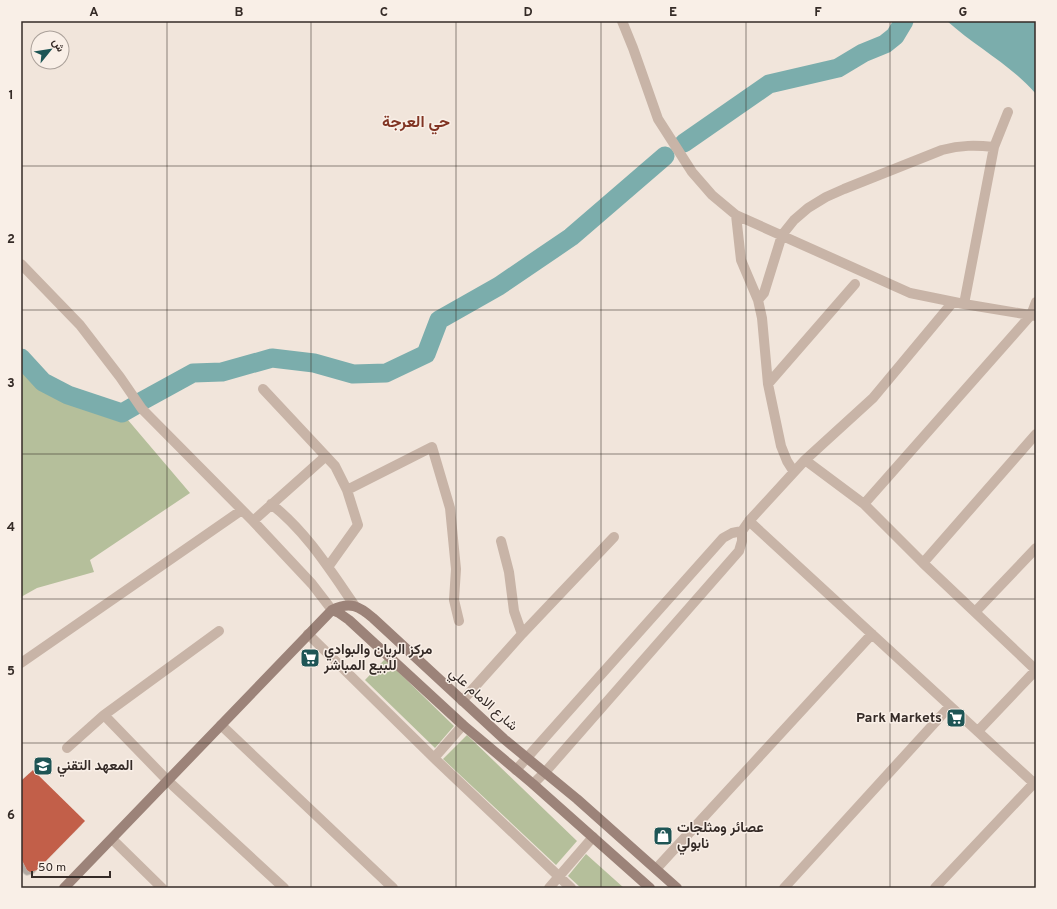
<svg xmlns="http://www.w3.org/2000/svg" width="1057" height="909" font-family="Overpass,Vazirmatn,sans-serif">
	<defs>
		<filter id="shadow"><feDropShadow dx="-3.5" dy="3.5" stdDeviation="0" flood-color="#0004"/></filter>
	</defs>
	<rect width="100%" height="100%" fill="#f1e5db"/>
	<!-- green -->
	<path fill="#b5bf9b" d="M 21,358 L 43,382 L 68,395 L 122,413 L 190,493 L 90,560 L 94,572 L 37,588 L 21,597 Z
		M 385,659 L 454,726 L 435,748 L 365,680 Z
		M 467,735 L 577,841 L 556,865 L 443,759 Z
		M 586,854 L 624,888 L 581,888 L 568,876 Z"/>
	<!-- water -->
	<path fill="#7badac" d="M 947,21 L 1036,21 L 1036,94 C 1011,65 976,47 947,21 Z"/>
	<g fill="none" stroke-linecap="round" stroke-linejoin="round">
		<!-- river -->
		<path stroke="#7badac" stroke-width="19" d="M 684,143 L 769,84 L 838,68 L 863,53 L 885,44 L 895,36 L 904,21
			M 21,358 L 43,382 L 68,395 L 122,413 L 136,405
			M 142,401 L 193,373 L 222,372 L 272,358 L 314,363 L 353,374 L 386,373 L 426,354 L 439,320 L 499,286 L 571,237 L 665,156"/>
	</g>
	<!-- building -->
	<path fill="#c25e48" filter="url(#shadow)" d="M 33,770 L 85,821 L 37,870 L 30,872 L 27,870 L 21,858 L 21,781 Z"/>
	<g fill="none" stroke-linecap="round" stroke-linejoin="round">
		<!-- street -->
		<path stroke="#c8b4a7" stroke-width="10" d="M 622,21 L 633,48 L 658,119 L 692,172 L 712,195 L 736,215 L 910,293 L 964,304 L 1036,316
			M 736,215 L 741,260 L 758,300 L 762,318 L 768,384 L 781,446 L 787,461 L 794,472
			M 21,264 L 80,325 L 120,377 L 142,409 L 253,521 L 312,584 L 332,610
			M 758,300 L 764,293 L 782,235 L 794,220 L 808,208 L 826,197 L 844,189 L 942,150 C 961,145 975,145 994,147
			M 964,304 L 994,147 L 1008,112
			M 768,384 L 855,284
			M 263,389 L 335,466 L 347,490 L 358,525 L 328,567
			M 805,460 L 864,504 L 923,563 L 1036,670
			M 347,490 L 432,447 L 450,508 L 456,569 L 454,600 L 459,621
			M 271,504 C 306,531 330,570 355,606
			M 864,504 L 1031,315 L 1036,302
			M 253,521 L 326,456
			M 749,521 L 1036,785
			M 501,541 L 509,572 L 514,611 L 522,634
			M 923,563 L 1036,434
			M 975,612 L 1036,548
			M 308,634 L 434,758 L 571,888
			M 21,663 L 242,510
			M 462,701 L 522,634 L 614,537
			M 104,715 L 168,781 L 284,888
			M 221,725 L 393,888
			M 978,731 L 1036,670
			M 67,748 L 104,715 L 219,631
			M 434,758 L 463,725
			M 516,770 L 723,538 L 732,533 L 742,531
			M 533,784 L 547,770 L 739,551 L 742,541 L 742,531 L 749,521 L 805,460 L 873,398 L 953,302
			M 112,839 L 162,888
			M 656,869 L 872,634
			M 549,888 L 593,837
			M 784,888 L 950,706
			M 935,888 L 1036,781"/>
		<!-- secondary -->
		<path stroke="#9c8379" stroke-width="10" d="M 332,610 L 339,613 L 349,620 L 463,725 L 533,784 L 650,888
			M 64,888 L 332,610 C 350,601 359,606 373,618 L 504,739 L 577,799 L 677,888"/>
	</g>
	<!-- grid -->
	<path fill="none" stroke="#352b27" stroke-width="1" stroke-opacity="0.55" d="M 167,21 L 167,888M 311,21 L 311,888M 456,21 L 456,888M 601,21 L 601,888M 746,21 L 746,888M 890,21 L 890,888M 21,166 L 1036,166M 21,310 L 1036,310M 21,454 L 1036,454M 21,599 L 1036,599M 21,743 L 1036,743"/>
	<!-- icons -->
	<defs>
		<symbol id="supermarket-square" viewBox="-11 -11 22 22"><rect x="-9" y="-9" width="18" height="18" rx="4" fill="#1e5555" stroke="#f9efe7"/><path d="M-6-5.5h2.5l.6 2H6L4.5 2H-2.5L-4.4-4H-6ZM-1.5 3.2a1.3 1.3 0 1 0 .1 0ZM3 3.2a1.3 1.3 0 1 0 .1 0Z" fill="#fff"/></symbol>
		<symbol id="university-square" viewBox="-11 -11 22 22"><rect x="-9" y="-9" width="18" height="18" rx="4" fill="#1e5555" stroke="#f9efe7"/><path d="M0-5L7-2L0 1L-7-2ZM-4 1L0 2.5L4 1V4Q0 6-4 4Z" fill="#fff"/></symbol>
		<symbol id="shop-square" viewBox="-11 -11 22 22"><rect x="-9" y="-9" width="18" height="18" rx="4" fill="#1e5555" stroke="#f9efe7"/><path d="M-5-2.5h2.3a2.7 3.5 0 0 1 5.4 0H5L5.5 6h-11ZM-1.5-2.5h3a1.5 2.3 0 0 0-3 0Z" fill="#fff"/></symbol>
	</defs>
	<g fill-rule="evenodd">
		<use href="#supermarket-square" x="299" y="647" width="22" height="22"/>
		<use href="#supermarket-square" x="945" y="707" width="22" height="22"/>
		<use href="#university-square" x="32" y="755" width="22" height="22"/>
		<use href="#shop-square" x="652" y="825" width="22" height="22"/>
	</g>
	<g text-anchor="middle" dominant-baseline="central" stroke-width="3" stroke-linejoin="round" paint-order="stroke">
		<!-- poi labels -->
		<g font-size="14" font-weight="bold" fill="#352b27" stroke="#f9efe7" text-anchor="start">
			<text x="324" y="650">مركز الريان والبوادي<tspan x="324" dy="16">للبيع المباشر</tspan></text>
			<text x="942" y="718" text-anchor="end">Park Markets</text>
			<text x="57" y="766">المعهد التقني</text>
			<text x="677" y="828">عصائر ومثلجات<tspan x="677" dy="16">نابولي</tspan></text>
		</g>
		<!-- street labels -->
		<g font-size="14" fill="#352b27" stroke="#f9efe7">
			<text transform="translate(483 700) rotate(42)">شارع الامام علي</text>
		</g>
		<!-- quarter labels -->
		<g font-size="16" font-weight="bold" fill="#813423" stroke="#f9efe7">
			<text x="416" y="123">حي العرجة</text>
		</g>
	</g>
	<!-- border -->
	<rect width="1057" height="909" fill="none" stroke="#f9efe7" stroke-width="44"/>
	<!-- north arrow -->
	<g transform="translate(50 50) rotate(60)"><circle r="19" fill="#f9efe7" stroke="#aba19a"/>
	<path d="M0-3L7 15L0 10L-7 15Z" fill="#1e5555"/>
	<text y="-6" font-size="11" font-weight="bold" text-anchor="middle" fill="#352b27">ش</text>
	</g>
	<!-- scale -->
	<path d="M32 871v6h78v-6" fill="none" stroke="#352b27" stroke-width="2"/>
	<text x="38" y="871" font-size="12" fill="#352b27" stroke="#f9efe7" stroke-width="3" paint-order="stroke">50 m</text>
	<rect x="22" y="22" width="1013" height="865" fill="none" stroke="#352b27" stroke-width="1.5"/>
	<g font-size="13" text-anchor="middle" font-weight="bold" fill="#352b27">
		<text x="94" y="16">A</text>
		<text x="239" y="16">B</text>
		<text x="384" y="16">C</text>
		<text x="528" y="16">D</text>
		<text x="673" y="16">E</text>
		<text x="818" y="16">F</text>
		<text x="963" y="16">G</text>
		<text x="11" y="99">1</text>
		<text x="11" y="243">2</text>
		<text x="11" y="387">3</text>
		<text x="11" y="531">4</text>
		<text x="11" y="675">5</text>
		<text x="11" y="819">6</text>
	</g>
</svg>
